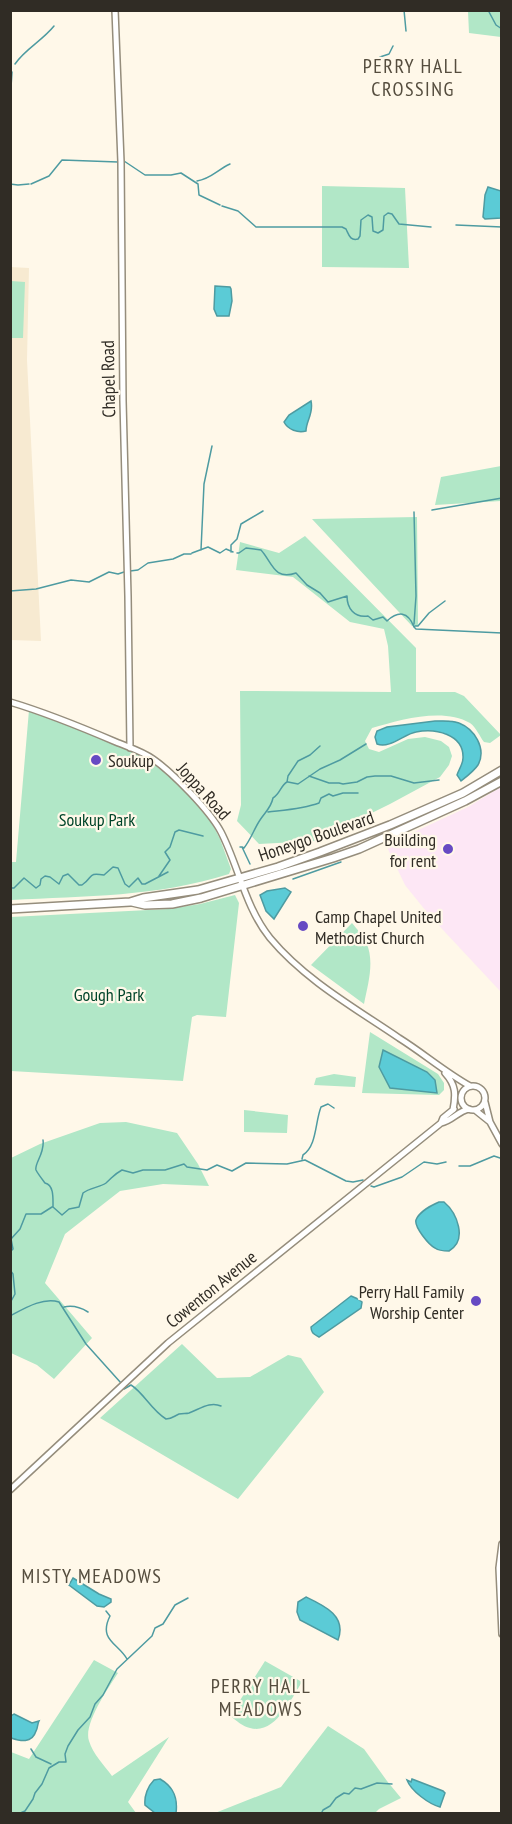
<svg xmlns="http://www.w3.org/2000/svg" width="512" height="1824" font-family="'PT Sans Narrow',sans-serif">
	<rect width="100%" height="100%" fill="#fff8e9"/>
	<!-- commercial -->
	<path fill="#fde7f5" d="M 501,787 L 501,992 L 430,916 L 405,885 L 386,845 L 468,807 Z"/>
	<!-- built -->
	<path fill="#f7ead1" d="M 10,267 L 29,268 L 27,360 L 41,641 L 11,640 Z"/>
	<!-- green -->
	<path fill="#b1e7c7" d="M 468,11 L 501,11 L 501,37 L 469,33 Z
		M 322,186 L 405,188 L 409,268 L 322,267 Z
		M 11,281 L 25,282 L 23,338 L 11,338 Z
		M 501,466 L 501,501 L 435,505 L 441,477 Z
		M 417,517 L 418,626 L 412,626 L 312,519 Z
		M 305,536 L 416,648 L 416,692 L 455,692 L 464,696 L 501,735 L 490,743 L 484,742 C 480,737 476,727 470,723 C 443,707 399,720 372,728 L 365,741 L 369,749 L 379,752 L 408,739 L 425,737 L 441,741 L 449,747 L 452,756 L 449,765 L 440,777 L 390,804 L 315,841 L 259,844 L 237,821 L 241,805 L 240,691 L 391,692 L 388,646 L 384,629 L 350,622 L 293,577 L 236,570 L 240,542 L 279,553 Z
		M 29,710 L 64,722 L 142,756 L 167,774 L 190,797 L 212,823 L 220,839 L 231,869 L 229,874 C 157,897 85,896 11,900 L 11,862 L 16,862 Z
		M 235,895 L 239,903 L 226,1017 L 197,1015 L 192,1017 L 183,1081 L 11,1071 L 11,917 L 168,909 L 200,904 Z
		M 352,923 C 357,929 363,936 366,942 C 375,961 368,984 364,1004 L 311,965 Z
		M 370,1032 L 438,1074 L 444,1083 L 444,1090 L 439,1095 L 362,1093 Z
		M 334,1074 L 356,1077 L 355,1087 L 314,1085 L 316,1078 Z
		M 244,1110 L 288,1115 L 287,1133 L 244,1132 Z
		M 126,1122 L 177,1133 L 198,1164 L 209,1186 L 163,1184 L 120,1191 L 65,1234 L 45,1283 L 92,1338 L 54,1379 L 37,1365 L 11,1353 L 11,1158 L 40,1144 L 100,1123 Z
		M 182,1344 L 217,1378 L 250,1377 L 288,1355 L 301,1358 L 324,1392 L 238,1499 L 100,1418 Z
		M 94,1660 L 118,1673 C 109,1687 83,1724 89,1741 C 93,1754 104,1765 112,1776 L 169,1737 L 128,1802 L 136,1813 L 11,1813 L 11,1752 L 29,1759 Z
		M 265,1661 L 302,1682 C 291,1699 275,1735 250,1728 C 243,1727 236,1720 230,1716 Z
		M 328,1726 L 364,1749 L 387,1781 L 401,1798 L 379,1809 L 375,1813 L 215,1813 L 281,1787 Z"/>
	<!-- water -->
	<path fill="#5bcbd6" stroke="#4e9ba1" stroke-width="1.5" d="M 488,187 L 501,191 L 501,218 L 485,219 L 483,217 L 485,195 Z
		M 215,286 L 230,287 L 231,289 L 232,301 L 229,316 L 217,316 L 214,309 Z
		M 311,401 C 314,413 306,421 306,431 C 298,433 288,430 284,422 L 289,415 Z
		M 435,721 C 443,721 452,720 459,723 C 474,729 487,748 478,765 C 474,771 466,777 461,781 L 457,775 C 459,769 463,764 463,758 C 464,734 435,728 416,732 C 404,734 390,749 377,744 L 375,737 L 377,731 L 387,727 Z
		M 285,888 L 291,892 L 274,919 L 266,911 L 260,895 L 267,891 Z
		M 383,1050 L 427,1072 L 435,1080 L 437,1093 L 390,1088 L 379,1067 Z
		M 439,1202 L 444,1202 C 457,1213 468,1240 449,1251 C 444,1251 439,1251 435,1248 C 429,1245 414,1227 416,1220 C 419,1212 432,1205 439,1202 Z
		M 351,1296 L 358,1299 L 362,1302 L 361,1308 L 319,1337 C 314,1334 311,1333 311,1327 Z
		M 73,1578 L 99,1594 L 111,1599 L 111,1602 L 104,1607 L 97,1606 L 69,1585 Z
		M 306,1597 C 325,1606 347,1616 338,1640 L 300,1620 L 297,1612 L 298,1602 Z
		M 14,1714 L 32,1723 L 39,1721 C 37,1725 38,1728 36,1731 C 32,1744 20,1741 11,1738 L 11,1716 Z
		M 160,1779 C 174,1787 178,1798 176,1813 L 155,1813 L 145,1805 C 144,1796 148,1786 154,1780 Z
		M 412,1779 L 443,1791 L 445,1793 L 440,1807 C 429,1804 411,1791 407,1780 L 411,1782 Z"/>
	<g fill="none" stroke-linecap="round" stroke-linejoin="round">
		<!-- stream -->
		<path stroke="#4e9ba1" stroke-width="1.5" d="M 404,10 L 406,31
			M 488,10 L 496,25 L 502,29
			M 376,63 L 380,57 L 389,54 L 393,46
			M 15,64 C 25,49 42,41 54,26
			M 10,102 L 12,72
			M 124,161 L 145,175 L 171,175 L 181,173 L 198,184 L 199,195 L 220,205
			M 197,181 C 211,179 217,170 230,164
			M 10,184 L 18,185 L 29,184
			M 31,184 L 49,176 L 62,160 L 118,162
			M 222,206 L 238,211 L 256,227 L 342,227 L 346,229 C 349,235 350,241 358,239 L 360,236 L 361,220 L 368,215 L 372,217 L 373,231 L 378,233 L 383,230 L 384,216 L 388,213 L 392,214 L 399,224 L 431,227
			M 456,225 L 502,227
			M 432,510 L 502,498
			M 414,512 L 416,596 L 414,624
			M 201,550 L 204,484 L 212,446
			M 231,552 L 231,545 L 237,539 L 241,524 L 263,511
			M 192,553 L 208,547 L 220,553 L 226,549 L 233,552
			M 237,553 L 239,553 L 246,548 L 261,550 C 272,562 274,581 296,573 L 307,585 L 320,593 L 328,602 L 347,596 C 347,608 354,618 368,616 L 373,620 L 383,617 L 387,621 C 398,611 408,611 414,627
			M 130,571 L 138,570 L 148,563 L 173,559 L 184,554 L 191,554
			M 10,591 L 36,589 L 71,580 L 89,582 L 109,572 L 118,574 L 124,572
			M 415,626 L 418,626 L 429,613 L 445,601
			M 414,627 L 416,629 L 502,633
			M 309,776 L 329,783 L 339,783 L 343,784 L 357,782 L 367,777 L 375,776 L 391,776 L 414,783 L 439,780
			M 288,782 L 298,784 L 320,769 L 340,760 L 366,744
			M 268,812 C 285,810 303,809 319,803 L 321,798 L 329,794 L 333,796 L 343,793 L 358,793
			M 240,847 L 242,847 L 250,864
			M 242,847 L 244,848 C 251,839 254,829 260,820 C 265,812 271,808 273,798 C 280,794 281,785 287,782 L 288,776 L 298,761 L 310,755 L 320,746
			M 159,876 L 170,860 L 165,852 L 170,847 L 175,832 L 179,830 L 203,836
			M 293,879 L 341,862
			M 10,888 L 14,888 L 24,878 L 36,888 L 40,885 L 41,879 L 45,876 L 50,877 L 59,884 L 63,876 L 68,874 L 79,885 L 82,885 C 94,877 87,872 104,875 L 113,867 L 118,868 L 125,884 L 129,887 L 138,878 L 142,884 L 145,884 L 168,872
			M 43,1140 C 45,1153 34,1164 36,1170 C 38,1174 42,1179 45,1183 C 54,1185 53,1198 53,1207 L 62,1215 L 69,1209 L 79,1207 L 83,1193 C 89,1188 101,1187 106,1183 C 113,1177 113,1175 122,1170 L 133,1173 L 143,1170 L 165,1170 L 184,1164 L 187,1167 L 207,1170 L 217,1165 L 232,1171 L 246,1163 L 287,1164 L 305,1160 L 346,1181 L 353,1182 L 363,1180
			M 302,1159 L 303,1155 C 317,1146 315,1122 321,1107 L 328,1104 L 334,1108
			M 459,1166 L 470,1166 L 494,1156 L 500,1158
			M 371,1186 L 374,1187 L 402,1177 L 424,1162 L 437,1164 L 446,1162
			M 10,1252 L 13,1249 L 11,1239 L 20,1229 L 26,1214 L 41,1214 L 52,1207
			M 10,1270 L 13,1274 L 15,1294 L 10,1303
			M 64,1307 C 73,1305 80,1307 88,1312
			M 10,1316 C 25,1308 43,1297 59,1302 L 86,1344 L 121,1383
			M 124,1389 L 131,1385 C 144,1393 151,1410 166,1419 C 172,1419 174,1416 179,1414 C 183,1413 186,1414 189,1413 C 200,1409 210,1401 221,1406
			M 106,1611 L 110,1616 C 98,1640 118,1643 127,1659
			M 31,1749 L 36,1757 L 51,1764
			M 18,1814 L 25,1811 L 33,1799 L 35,1793 L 42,1784 L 49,1768 L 59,1762 L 66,1762 L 65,1754 L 68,1746 L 78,1730 L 90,1717 L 95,1704 L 103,1695 L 117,1669 L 152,1636 L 155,1628 L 163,1624 L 175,1605 L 188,1598
			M 321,1814 L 323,1810 L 330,1806 L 336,1798 L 344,1793 L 349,1794 L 355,1788 L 361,1789 L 377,1783 L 392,1784"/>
		<defs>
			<path id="minor" d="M 115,10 L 121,162 L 123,401 L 128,596 L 130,748
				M 10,702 C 47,713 81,727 116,742 C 128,747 142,751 153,759 C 173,773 210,811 221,832 C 239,867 245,907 270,938 C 305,980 355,1008 399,1038 C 423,1053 445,1072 470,1086
				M 445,1073 C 456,1085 456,1094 453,1110
				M461 1098a12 12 0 1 1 24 0a12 12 0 1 1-24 0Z
				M 485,1102 L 490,1122 L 502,1144
				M 475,1110 L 490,1122
				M 441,1123 L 443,1118 L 454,1109
				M 10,1490 L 168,1343 L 441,1123 C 452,1121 458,1111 469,1109
				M 502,1544 L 499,1568 L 502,1634"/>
			<path id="major" d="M 132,902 L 145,905 L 172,904 L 201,898 L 333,858 L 359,849 L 465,801 L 502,781
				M 10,909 L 130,902 L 143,898 L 198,890 L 278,867 L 320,852 L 390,825 L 463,793 L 502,770"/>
		</defs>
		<!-- minor casing -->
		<use href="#minor" stroke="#958d7c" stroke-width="8"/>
		<!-- major casing -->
		<use href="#major" stroke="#958d7c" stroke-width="10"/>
		<!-- minor -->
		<use href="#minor" stroke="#fff" stroke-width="5"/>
		<!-- major -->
		<use href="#major" stroke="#fff" stroke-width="7"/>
	</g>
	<!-- markers -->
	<g fill="#664ac3" stroke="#fff8e9" stroke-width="2">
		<circle cx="96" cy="760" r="6"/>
		<circle cx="448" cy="849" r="6"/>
		<circle cx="303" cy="926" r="6"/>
		<circle cx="476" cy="1301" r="6"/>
	</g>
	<g text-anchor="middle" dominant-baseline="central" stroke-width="4.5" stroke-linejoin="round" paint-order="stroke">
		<!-- street labels -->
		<g font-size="18" fill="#302c25" stroke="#fff8e9">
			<text transform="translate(108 379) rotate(-91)">Chapel Road</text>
			<text transform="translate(204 791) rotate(48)">Joppa Road</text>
			<text transform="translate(316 836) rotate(-19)">Honeygo Boulevard</text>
			<text transform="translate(211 1289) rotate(-39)">Cowenton Avenue</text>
		</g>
		<!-- poi labels -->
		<g font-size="18" fill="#302c25" stroke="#fff8e9" text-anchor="start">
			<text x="108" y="760">Soukup</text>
			<text x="436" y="839" text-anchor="end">Building<tspan x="436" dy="21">for rent</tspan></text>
			<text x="315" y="916">Camp Chapel United<tspan x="315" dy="21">Methodist Church</tspan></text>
			<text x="464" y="1291" text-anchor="end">Perry Hall Family<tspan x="464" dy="21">Worship Center</tspan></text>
		</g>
		<!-- park labels -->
		<g font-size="18" fill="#00452a" stroke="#fff8e9">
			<text x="97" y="819">Soukup Park</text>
			<text x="109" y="994">Gough Park</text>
		</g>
		<!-- neighbourhood labels -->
		<g font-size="20" letter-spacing="1.5" fill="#554d3e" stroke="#fff8e9">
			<text x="413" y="66">PERRY HALL<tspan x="413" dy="23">CROSSING</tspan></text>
			<text x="92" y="1576">MISTY MEADOWS</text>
			<text x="261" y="1686">PERRY HALL<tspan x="261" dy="23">MEADOWS</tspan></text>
		</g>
	</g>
	<!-- border -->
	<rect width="512" height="1824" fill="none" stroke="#302c25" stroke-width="24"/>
</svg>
